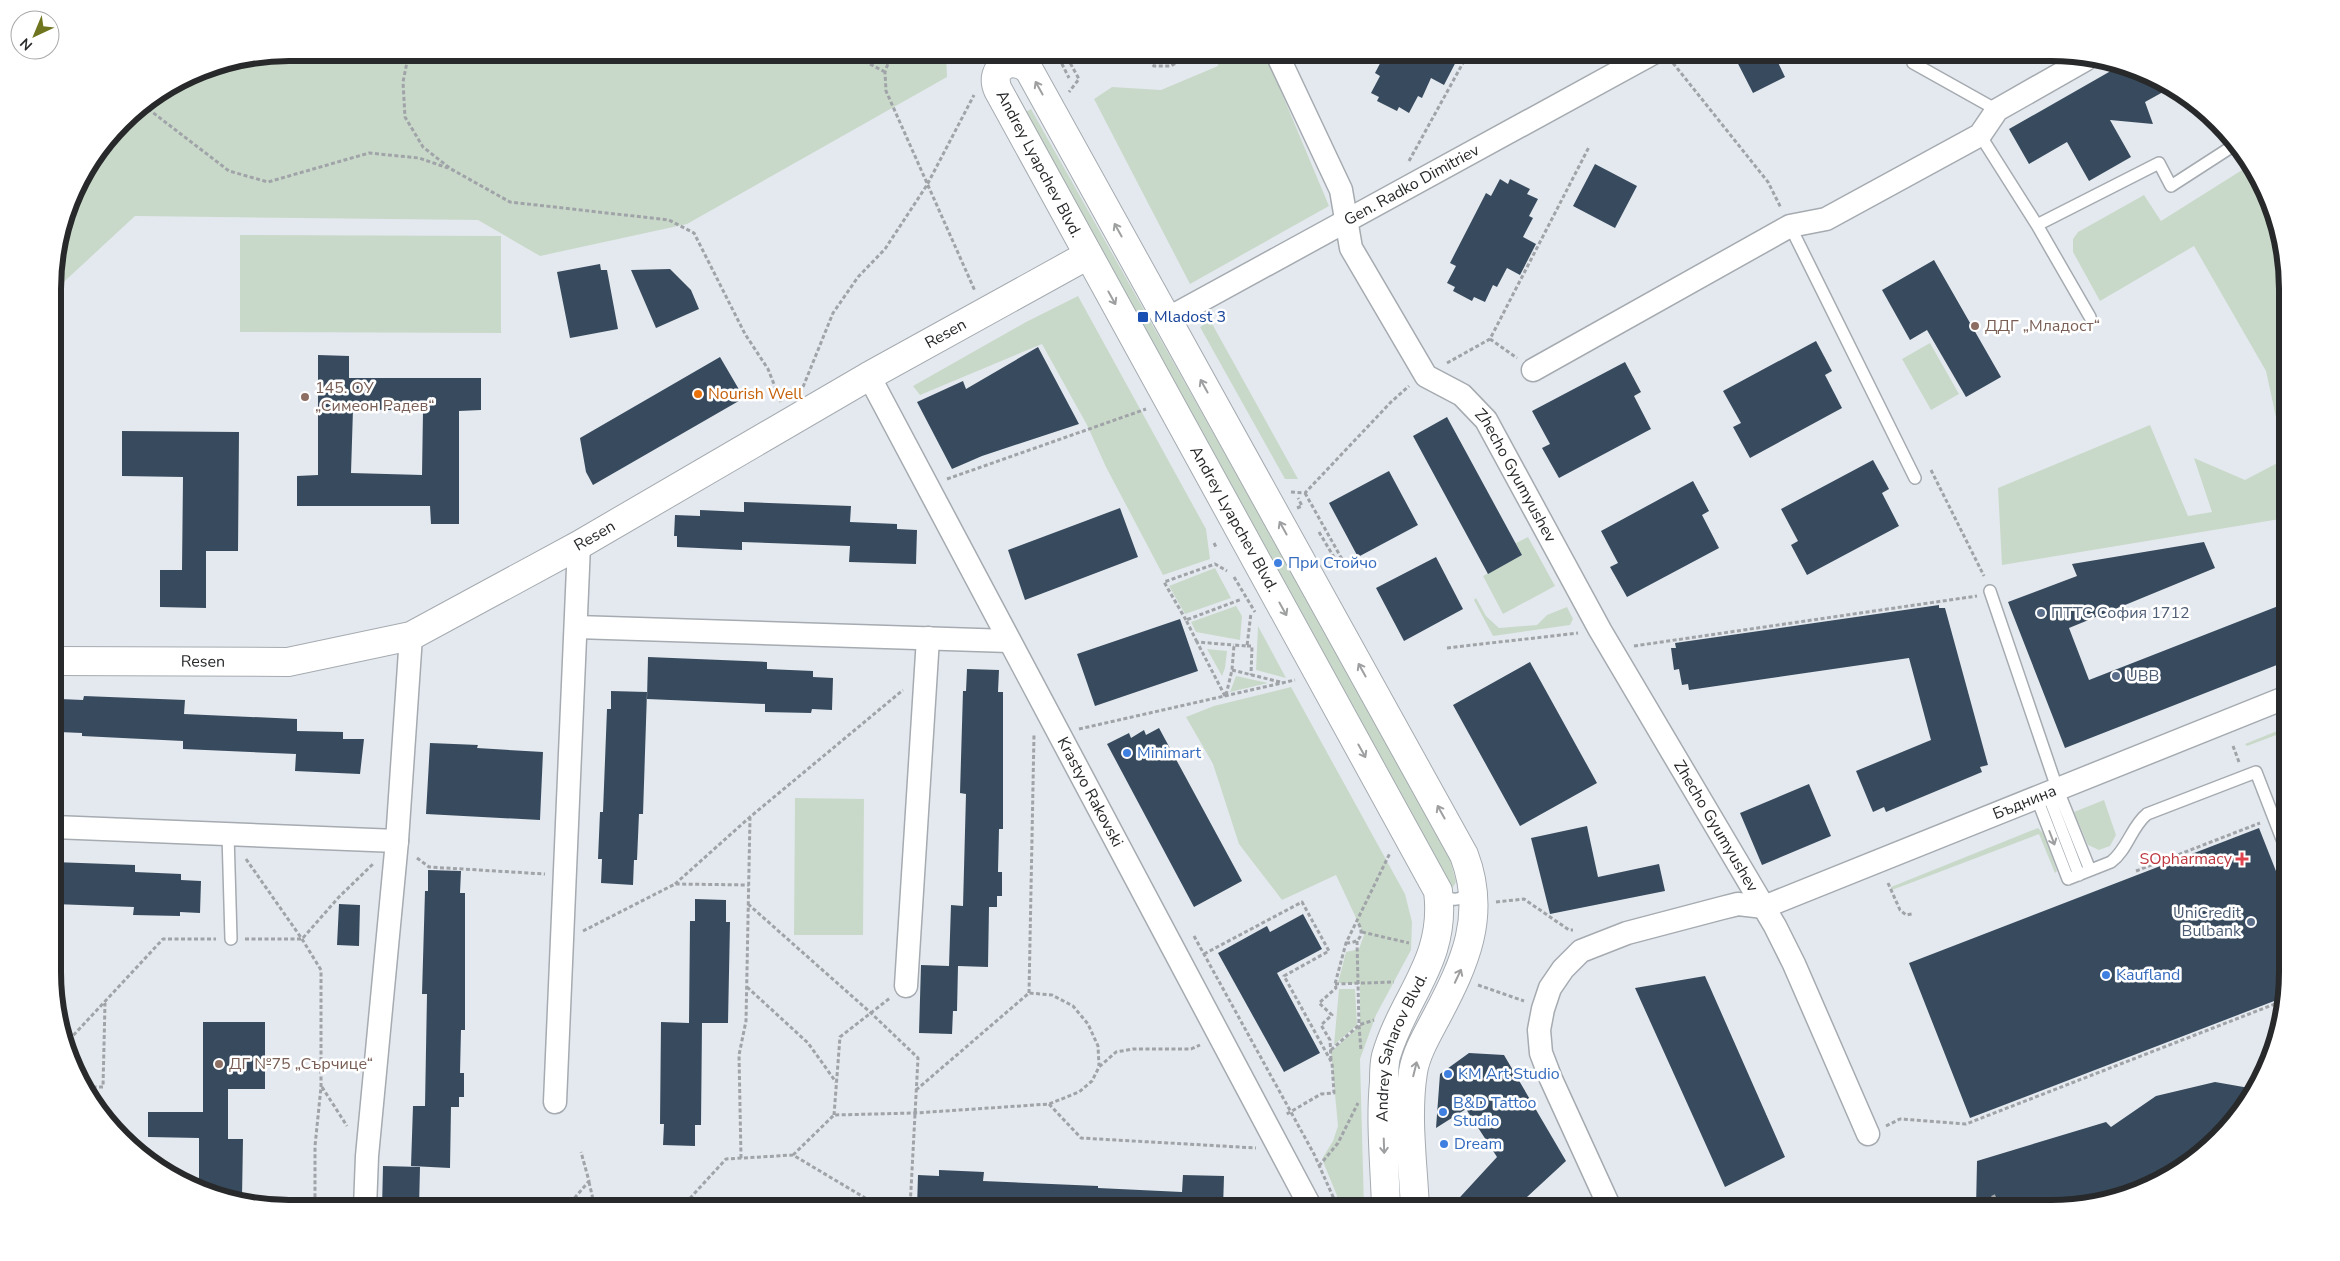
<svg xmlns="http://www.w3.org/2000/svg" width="2340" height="1261" font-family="'Nunito Sans',sans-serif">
	<rect width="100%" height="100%" fill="#e4e9ef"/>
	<!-- green -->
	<path fill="#c9d9c9" d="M 289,52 L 946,52 L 947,77 L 687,224 L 540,256 L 478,220 L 135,216 L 53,292 L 53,273 L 77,184 L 133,111 L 199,70 Z
		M 1217,53 L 1265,53 L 1329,206 L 1190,284 L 1094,99 L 1112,87 L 1161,90 L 1218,66 Z
		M 1031,109 L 1442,840 L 1449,855 L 1456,882 L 1452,889 L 1024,113 Z
		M 2250,165 L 2286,258 L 2286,518 L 2002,565 L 1998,488 L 2150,425 L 2188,516 L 2212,512 L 2194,458 L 2245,480 L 2285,459 L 2266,371 L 2194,246 L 2100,301 L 2073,252 L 2073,239 L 2078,232 L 2144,195 L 2161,221 Z
		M 240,235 L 501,236 L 501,333 L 240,332 Z
		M 1078,296 L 1206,529 L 1210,559 L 1163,575 L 1106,467 L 1087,425 L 1042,344 L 920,395 L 913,386 L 1026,322 Z
		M 1210,320 L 1298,479 L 1285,479 L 1200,327 Z
		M 1930,343 L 1959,394 L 1931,410 L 1902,359 Z
		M 1528,537 L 1555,586 L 1503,614 L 1483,576 L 1522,555 L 1516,543 Z
		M 1215,568 L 1231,598 L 1185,614 L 1169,586 Z
		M 1476,598 L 1486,616 L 1499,628 L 1537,625 L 1547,615 L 1567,607 L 1573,619 L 1570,625 L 1493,636 L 1474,600 Z
		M 1236,606 L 1242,616 L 1240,640 L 1196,632 L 1191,622 Z
		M 1258,626 L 1286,678 L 1256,670 Z
		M 1207,649 L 1227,651 L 1225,668 L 1222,676 Z
		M 1236,676 L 1268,683 L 1230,692 Z
		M 1291,687 L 1405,894 L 1412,922 L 1411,950 L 1376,1015 L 1360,1059 L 1364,1208 L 1342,1208 L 1322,1159 L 1333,1141 L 1338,1126 L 1331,1052 L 1360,1025 L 1360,984 L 1338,983 L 1346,952 L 1359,949 L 1364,935 L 1336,875 L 1282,900 L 1239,844 L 1213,764 L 1186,717 L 1214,706 Z
		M 2287,727 L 2287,731 L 2247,746 L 2245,744 Z
		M 795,798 L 864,799 L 863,935 L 794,935 Z
		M 2104,800 L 2116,835 L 2110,846 L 2099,850 L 2088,845 L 2074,812 Z
		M 2038,828 L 2044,834 L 2057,871 L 2055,873 L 2039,834 L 1892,890 L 1891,887 Z
		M 1339,989 L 1355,989 L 1357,1025 L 1334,1045 Z"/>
	<!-- building -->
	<path fill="#384b5e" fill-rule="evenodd" d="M 1386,52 L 1461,52 L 1444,85 L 1431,78 L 1422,98 L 1418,96 L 1409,113 L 1399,107 L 1397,111 L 1377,101 L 1379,97 L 1371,93 L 1380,76 L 1375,73 Z
		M 1732,52 L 1773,52 L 1785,77 L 1753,93 Z
		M 2116,68 L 2156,77 L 2172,87 L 2145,102 L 2153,124 L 2110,120 L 2131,157 L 2089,181 L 2067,142 L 2029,164 L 2009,129 Z
		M 1595,164 L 1637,186 L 1615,228 L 1573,206 Z
		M 1500,179 L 1508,184 L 1510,179 L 1530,189 L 1527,194 L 1538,199 L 1529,216 L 1533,218 L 1523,237 L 1536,244 L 1520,275 L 1507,268 L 1497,287 L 1493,285 L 1485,302 L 1474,297 L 1472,301 L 1453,291 L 1455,287 L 1447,283 L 1456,266 L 1450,263 L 1486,193 L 1491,196 Z
		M 1934,260 L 2001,377 L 1966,397 L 1927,330 L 1910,340 L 1882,290 Z
		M 600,264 L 601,270 L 607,270 L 618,329 L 570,338 L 557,272 Z
		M 670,269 L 691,290 L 699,309 L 656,328 L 631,270 Z
		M 1816,341 L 1832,371 L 1825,375 L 1842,408 L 1750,458 L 1733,427 L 1741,423 L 1723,391 Z
		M 1038,347 L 1079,424 L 982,456 L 952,469 L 917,402 L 963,381 L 966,389 Z
		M 318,355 L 349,356 L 349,378 L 481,378 L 481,410 L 459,411 L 459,524 L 431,524 L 430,506 L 297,506 L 297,476 L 318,475 ZM 353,409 L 423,411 L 422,475 L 351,473 Z
		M 720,357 L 744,398 L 593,485 L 586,472 L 580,438 Z
		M 1625,362 L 1641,392 L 1634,396 L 1651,429 L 1559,478 L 1542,448 L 1550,444 L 1532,411 Z
		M 1447,417 L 1522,555 L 1488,574 L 1413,436 Z
		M 122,431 L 239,432 L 238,551 L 206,551 L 206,608 L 160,607 L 160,570 L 182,570 L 183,477 L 122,476 Z
		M 1873,460 L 1889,489 L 1882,493 L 1899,526 L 1807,575 L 1791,545 L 1798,541 L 1781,509 Z
		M 1389,471 L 1418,525 L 1358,557 L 1329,503 Z
		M 1693,481 L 1709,511 L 1702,515 L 1719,548 L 1627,597 L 1610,567 L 1618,563 L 1601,531 Z
		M 744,502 L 851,506 L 850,522 L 897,524 L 897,529 L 917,530 L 916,564 L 849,562 L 850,546 L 742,542 L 742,550 L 677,547 L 677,536 L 674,536 L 675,515 L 700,516 L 700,510 L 744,512 Z
		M 1120,508 L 1138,557 L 1025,600 L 1008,550 Z
		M 2204,542 L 2215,568 L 2069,628 L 2089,680 L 2286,603 L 2287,661 L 2065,748 L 2008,602 L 2077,576 L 2072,564 Z
		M 1436,557 L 1463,609 L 1404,641 L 1376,588 Z
		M 1939,605 L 1939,608 L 1945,608 L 1988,765 L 1980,767 L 1982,772 L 1886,812 L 1884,807 L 1873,812 L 1856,771 L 1931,740 L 1909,658 L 1689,690 L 1688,684 L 1682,685 L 1679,669 L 1674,670 L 1671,648 L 1676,648 L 1675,643 Z
		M 1180,619 L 1198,671 L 1095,706 L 1077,654 Z
		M 648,657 L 767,662 L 767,669 L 813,671 L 813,677 L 833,678 L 832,710 L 812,709 L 811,713 L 765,712 L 765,704 L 647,699 Z
		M 1530,662 L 1597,783 L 1520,826 L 1453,705 Z
		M 967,669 L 999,670 L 998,692 L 1003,692 L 1003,829 L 999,829 L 998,872 L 1002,872 L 1002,896 L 997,896 L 997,907 L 989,907 L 988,967 L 958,966 L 957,1011 L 953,1011 L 952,1034 L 919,1033 L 921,965 L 949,966 L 951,905 L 963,906 L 966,794 L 960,793 L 963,691 L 966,691 Z
		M 611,691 L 647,692 L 643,814 L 639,814 L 637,860 L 634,860 L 633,885 L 601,883 L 602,859 L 598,859 L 600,812 L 603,812 L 607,709 L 611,709 Z
		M 84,696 L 185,700 L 184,714 L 297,719 L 297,731 L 343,732 L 343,739 L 364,739 L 360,774 L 295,771 L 296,754 L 183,749 L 183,741 L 82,736 L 82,733 L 59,732 L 60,699 L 83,700 Z
		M 1159,728 L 1242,881 L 1194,907 L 1107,744 L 1129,733 L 1131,738 L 1144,730 L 1146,735 Z
		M 430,743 L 478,745 L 477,748 L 543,752 L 540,820 L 426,814 Z
		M 1809,784 L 1831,836 L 1762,865 L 1740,813 Z
		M 1587,826 L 1598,877 L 1659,864 L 1665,891 L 1550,914 L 1531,838 Z
		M 2259,828 L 2287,899 L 2288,972 L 2282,998 L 1970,1118 L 1909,963 Z
		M 54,862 L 135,865 L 135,872 L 181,874 L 181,880 L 201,881 L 200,913 L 180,912 L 180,916 L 133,915 L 134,907 L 54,904 Z
		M 428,870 L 461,871 L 460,893 L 465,893 L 465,1030 L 461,1030 L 460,1073 L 464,1073 L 464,1097 L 459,1097 L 459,1107 L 451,1107 L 450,1168 L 411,1166 L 413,1106 L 425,1106 L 427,994 L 422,994 L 425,891 L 428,891 Z
		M 695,899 L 726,900 L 726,922 L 730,922 L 728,1023 L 694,1023 L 702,1023 L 701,1125 L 695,1125 L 695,1146 L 663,1145 L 664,1124 L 660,1124 L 661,1022 L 689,1023 L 690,921 L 695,921 Z
		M 339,904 L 360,905 L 359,946 L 337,945 Z
		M 1303,914 L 1322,949 L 1277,973 L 1320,1053 L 1284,1072 L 1218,953 L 1267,926 L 1270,932 Z
		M 1705,976 L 1785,1157 L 1725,1187 L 1635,988 Z
		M 203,1022 L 265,1022 L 265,1089 L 228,1089 L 228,1139 L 243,1139 L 242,1198 L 199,1187 L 199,1138 L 148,1137 L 148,1112 L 203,1112 Z
		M 1469,1053 L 1504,1055 L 1566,1161 L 1515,1208 L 1450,1208 L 1497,1157 L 1466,1109 L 1436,1128 L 1440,1074 Z
		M 2215,1082 L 2255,1089 L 2229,1128 L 2182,1169 L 2127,1196 L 2066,1208 L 1976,1208 L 1977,1161 L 2106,1122 L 2111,1127 L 2156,1096 Z
		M 383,1166 L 420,1167 L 419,1208 L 382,1208 Z
		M 939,1170 L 984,1172 L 983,1181 L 1098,1186 L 1098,1188 L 1182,1192 L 1183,1175 L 1224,1176 L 1223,1208 L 917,1208 L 918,1175 L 939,1176 Z"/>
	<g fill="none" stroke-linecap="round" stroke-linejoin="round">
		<defs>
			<path id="service" d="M 1913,63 L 1997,110
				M 1980,135 L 2037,225 L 2090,317
				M 2037,225 L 2159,163 L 2171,186 L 2236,144
				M 1790,226 L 1915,478
				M 1990,591 L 2057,788 L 2090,870
				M 2047,792 L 2079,875
				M 2036,796 L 2068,879 L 2111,862 C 2128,849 2131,827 2147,814 L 2256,772 L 2287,852
				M 228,834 L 231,939
				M 1440,892 C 1449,902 1462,902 1469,890"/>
			<g id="minor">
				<path id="s1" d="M 1276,52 L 1341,190 L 1351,248 L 1426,376 L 1462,395 L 1486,420 L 1600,630 L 1775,926 L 1794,964 L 1868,1134"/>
				<path id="s2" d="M 1167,319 L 1655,52"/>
				<path d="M 1533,370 L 1790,226 L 1826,219 L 1980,135 L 1997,110 L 2085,60"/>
				<path id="s3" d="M 869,376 L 1311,1208"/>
				<path d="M 576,627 L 1009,641"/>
				<path d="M 54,827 L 397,841"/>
				<path d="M 906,986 L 928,638"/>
				<path d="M 555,1102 L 579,545"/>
				<path d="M 365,1208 L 367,1156 L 397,841 L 411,636"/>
				<path id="s4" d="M 1610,1208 L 1551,1079 L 1541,1053 L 1539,1030 L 1543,1009 L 1550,988 L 1563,969 L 1581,951 L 1627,933 L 1722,908 L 1738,904 L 1764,907 L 2287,697"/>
			</g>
			<g id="tertiary">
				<path id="s5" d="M 54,661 L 288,662 L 411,636 L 579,545 L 869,376 L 1088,255"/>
			</g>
			<g id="secondary">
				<path id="s6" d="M 1386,1208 C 1385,1167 1380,1124 1384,1082 C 1384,1074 1384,1064 1386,1056 C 1404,995 1447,960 1438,891 L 998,90 C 988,67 1013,55 1029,70 L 1464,855 C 1487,915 1465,963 1437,1016 C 1428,1033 1416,1053 1413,1072 C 1406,1116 1413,1164 1415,1208"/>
			</g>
		</defs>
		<!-- service casing -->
		<use href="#service" stroke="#a5abb0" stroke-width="14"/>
		<!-- minor casing -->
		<use href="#minor" stroke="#a5abb0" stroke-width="25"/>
		<!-- tertiary casing -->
		<use href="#tertiary" stroke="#a5abb0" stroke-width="30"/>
		<!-- secondary casing -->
		<use href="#secondary" stroke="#a5abb0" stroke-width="30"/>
		<!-- path -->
		<path stroke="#a0a4a8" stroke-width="3" stroke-dasharray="4 2.5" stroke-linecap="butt" d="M 409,52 L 403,82 L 405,117 L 423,147 L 451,169 L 510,202 L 669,220 L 694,233 L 745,334 L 768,369 L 781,402
			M 847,52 L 885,72
			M 892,52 L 885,72 L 886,91 L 975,291
			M 1056,52 L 1069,78
			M 1064,52 L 1079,79 L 1069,92
			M 1138,52 L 1154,66 L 1171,66 L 1193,52
			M 1673,63 L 1768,182 L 1781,208
			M 143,105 L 229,171 L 268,182 L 369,153 L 419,158 L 448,168
			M 1409,161 L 1469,52
			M 1490,339 L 1517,358
			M 1447,363 L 1490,339 L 1589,147
			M 803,387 L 833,313 L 858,277 L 885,249 L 927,185 L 974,95
			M 1931,470 L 1984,576
			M 947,479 L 1146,409
			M 1291,492 L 1305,493 L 1391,402 L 1409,386
			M 1305,493 L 1343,561 L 1332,567
			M 1297,508 L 1302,506 L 1298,498
			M 1319,532 L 1338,564
			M 1214,543 L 1216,547
			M 1234,577 L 1255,612
			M 1186,620 L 1164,582 L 1215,564 L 1227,571
			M 1197,642 L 1186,620 L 1242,599
			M 1247,646 L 1252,646 L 1251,675
			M 1634,646 L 1977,596
			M 1447,648 L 1578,633
			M 1232,670 L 1284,683
			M 1226,695 L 1232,670 L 1234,645 L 1247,646 L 1251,613
			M 1225,696 L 1197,642 L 1234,645
			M 1079,729 L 1295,680
			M 2233,746 L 2239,762
			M 417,858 L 429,867 L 545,874
			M 246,859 L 302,939 L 321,970 L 321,1087 L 315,1146 L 315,1208
			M 2279,865 L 2287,888
			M 2136,871 L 2260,823
			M 1888,883 L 1900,910 L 1906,915 L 1912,914
			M 675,884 L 750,817 L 903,690
			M 1496,902 L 1524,899 L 1569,930 L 1573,930
			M 748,904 L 871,1013 L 918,1058 L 910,1208
			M 2286,927 L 2287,931
			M 583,931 L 675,884 L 749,885
			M 1362,932 L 1409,943
			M 1194,936 L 1314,1154 L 1338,1208
			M 245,939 L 302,939 L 339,897 L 374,863
			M 1357,941 L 1359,1025 L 1361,1051
			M 1346,943 C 1361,943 1365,933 1357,921
			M 1204,954 L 1302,902 L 1329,951 L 1284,976 L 1332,1063 L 1334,1093 L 1321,1094 L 1285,1115
			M 1335,984 L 1394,982
			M 1478,985 L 1524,1001
			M 747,987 L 808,1043 L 836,1082
			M 1029,993 L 1034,734
			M 69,1040 L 163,939 L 216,939
			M 1331,1050 L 1359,1025 L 1374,1020
			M 1331,1060 L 1330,1040 L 1321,1025 L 1332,1015 L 1319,1003 L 1336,988 L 1335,984 L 1346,943 L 1390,853
			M 86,1087 L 103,1087 L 105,1003
			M 322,1087 L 347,1126
			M 916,1090 L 1029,993 L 1052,995 L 1073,1006 L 1088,1024 L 1098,1046 L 1099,1066
			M 1049,1104 L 1081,1138 L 1256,1148
			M 834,1115 L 840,1037 L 890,998
			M 1886,1126 L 1900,1119 L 1966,1124 L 2280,1002
			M 793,1155 L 834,1115 L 915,1113 L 1049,1104 L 1079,1092 L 1092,1081 L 1099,1067 L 1116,1052 L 1133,1049 L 1191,1049 L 1200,1045
			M 741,1158 L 739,1055 L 746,1021 L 750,817
			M 1319,1166 L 1338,1143 L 1358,1103
			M 589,1182 L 595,1208
			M 566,1208 L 589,1181 L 581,1152
			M 681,1208 L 726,1159 L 793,1155 L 882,1208
			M 1968,1208 L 1997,1195"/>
		<!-- service -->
		<use href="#service" stroke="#fff" stroke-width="11"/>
		<!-- minor -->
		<use href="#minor" stroke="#fff" stroke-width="22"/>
		<!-- tertiary -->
		<use href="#tertiary" stroke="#fff" stroke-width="28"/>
		<!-- secondary -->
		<use href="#secondary" stroke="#fff" stroke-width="28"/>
	</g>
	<!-- one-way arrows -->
	<defs><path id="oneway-shaft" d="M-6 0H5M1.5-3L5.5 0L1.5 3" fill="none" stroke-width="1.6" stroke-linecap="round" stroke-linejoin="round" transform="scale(1.25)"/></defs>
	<g stroke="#9e9fa0">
		<use href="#oneway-shaft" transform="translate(1039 88) rotate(-119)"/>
		<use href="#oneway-shaft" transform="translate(1118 230) rotate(-119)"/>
		<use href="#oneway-shaft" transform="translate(1112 298) rotate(61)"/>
		<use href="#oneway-shaft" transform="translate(1204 386) rotate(-119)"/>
		<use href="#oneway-shaft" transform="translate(1283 528) rotate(-119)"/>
		<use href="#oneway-shaft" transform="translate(1283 609) rotate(61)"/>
		<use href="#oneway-shaft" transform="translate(1362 670) rotate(-119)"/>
		<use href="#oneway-shaft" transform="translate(1362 751) rotate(61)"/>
		<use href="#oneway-shaft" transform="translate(1441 812) rotate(-119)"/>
		<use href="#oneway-shaft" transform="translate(2052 838) rotate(69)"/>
		<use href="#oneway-shaft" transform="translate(1458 976) rotate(-65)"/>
		<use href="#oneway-shaft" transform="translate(1415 1069) rotate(-76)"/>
		<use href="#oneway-shaft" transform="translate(1384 1146) rotate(88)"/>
	</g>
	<!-- markers -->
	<rect fill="#1a4fb4" stroke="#fff" stroke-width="2" x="1137" y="311" width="12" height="12" rx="2.5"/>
	<g fill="#8d6e63" stroke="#fff" stroke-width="2">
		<circle cx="1975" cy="326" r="5"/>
		<circle cx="305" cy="397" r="5"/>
		<circle cx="219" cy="1064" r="5"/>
	</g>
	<circle fill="#e8710a" stroke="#fff" stroke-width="2" cx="698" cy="394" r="5"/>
	<g fill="#3f7fe0" stroke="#fff" stroke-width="2">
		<circle cx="1278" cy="563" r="5"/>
		<circle cx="1127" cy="753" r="5"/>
		<circle cx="2106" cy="975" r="5"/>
		<circle cx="1448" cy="1074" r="5"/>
		<circle cx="1443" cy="1112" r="5"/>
		<circle cx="1444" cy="1144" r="5"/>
	</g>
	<g fill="#5c6f8a" stroke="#fff" stroke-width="2">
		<circle cx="2041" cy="613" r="5"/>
		<circle cx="2116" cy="676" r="5"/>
		<circle cx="2251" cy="922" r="5"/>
	</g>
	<path fill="#e0444e" stroke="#fff" stroke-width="2" d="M2239.5 851.5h5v5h5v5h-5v5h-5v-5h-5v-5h5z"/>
	<g text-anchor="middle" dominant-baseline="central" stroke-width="5" stroke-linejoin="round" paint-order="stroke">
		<!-- street labels -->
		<g font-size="16" fill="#27292b" stroke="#fff">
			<text transform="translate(1039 164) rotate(62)">Andrey Lyapchev Blvd.</text>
			<text stroke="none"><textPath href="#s2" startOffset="279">Gen. Radko Dimitriev</textPath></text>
			<text stroke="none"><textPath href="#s5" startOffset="974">Resen</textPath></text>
			<text stroke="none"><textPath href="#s1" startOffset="498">Zhecho Gyumyushev</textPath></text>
			<text transform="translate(1234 519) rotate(61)">Andrey Lyapchev Blvd.</text>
			<text stroke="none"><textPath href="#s5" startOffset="569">Resen</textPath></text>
			<text stroke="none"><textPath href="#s5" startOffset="149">Resen</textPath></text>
			<text stroke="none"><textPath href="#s3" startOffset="471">Krastyo Rakovski</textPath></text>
			<text stroke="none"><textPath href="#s4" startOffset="756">Бъднина</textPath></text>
			<text stroke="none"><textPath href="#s1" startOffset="902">Zhecho Gyumyushev</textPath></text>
			<text stroke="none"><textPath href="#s6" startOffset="164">Andrey Saharov Blvd.</textPath></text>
		</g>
		<!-- transit labels -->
		<g font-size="16" fill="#164399" stroke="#fff" text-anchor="start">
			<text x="1154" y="317">Mladost 3</text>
		</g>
		<!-- education labels -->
		<g font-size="16" fill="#785e54" stroke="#fff" text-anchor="start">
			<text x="1985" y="326">ДДГ „Младост“</text>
			<text x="315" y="388">145. ОУ<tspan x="315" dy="18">„Симеон Радев“</tspan></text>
			<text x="229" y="1064">ДГ №75 „Сърчице“</text>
		</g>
		<!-- food labels -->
		<g font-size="16" fill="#c56008" stroke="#fff" text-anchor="start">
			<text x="708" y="394">Nourish Well</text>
		</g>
		<!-- shop labels -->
		<g font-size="16" fill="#366cbe" stroke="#fff" text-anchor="start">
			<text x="1288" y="563">При Стойчо</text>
			<text x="1137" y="753">Minimart</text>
			<text x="2116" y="975">Kaufland</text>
			<text x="1458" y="1074">KM Art Studio</text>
			<text x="1453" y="1103">B&amp;D Tattoo<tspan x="1453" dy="18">Studio</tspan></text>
			<text x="1454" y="1144">Dream</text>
		</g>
		<!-- service labels -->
		<g font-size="16" fill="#4e5e75" stroke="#fff" text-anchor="start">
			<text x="2051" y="613">ПТТС София 1712</text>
			<text x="2126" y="676">UBB</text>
			<text x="2241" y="913" text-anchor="end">UniCredit<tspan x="2241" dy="18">Bulbank</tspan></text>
		</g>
		<!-- health labels -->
		<g font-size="16" fill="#be3a42" stroke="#fff" text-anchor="end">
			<text x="2232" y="859">SOpharmacy</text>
		</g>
	</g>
	<!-- crop -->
	<path d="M0 0H2340V1261H0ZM289 61H2051A228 228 0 0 1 2279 289V972A228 228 0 0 1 2051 1200H289A228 228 0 0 1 61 972V289A228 228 0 0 1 289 61Z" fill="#fff" fill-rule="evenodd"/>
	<path fill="none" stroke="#27292b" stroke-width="6" d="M289 61H2051A228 228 0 0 1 2279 289V972A228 228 0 0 1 2051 1200H289A228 228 0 0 1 61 972V289A228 228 0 0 1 289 61Z"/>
	<!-- north arrow -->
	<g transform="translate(35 35) rotate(224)"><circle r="24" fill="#ffffff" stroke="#a9a9aa"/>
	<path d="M0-4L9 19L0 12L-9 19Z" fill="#6f751e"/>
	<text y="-8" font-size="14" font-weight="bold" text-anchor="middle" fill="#27292b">N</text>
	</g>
</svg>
